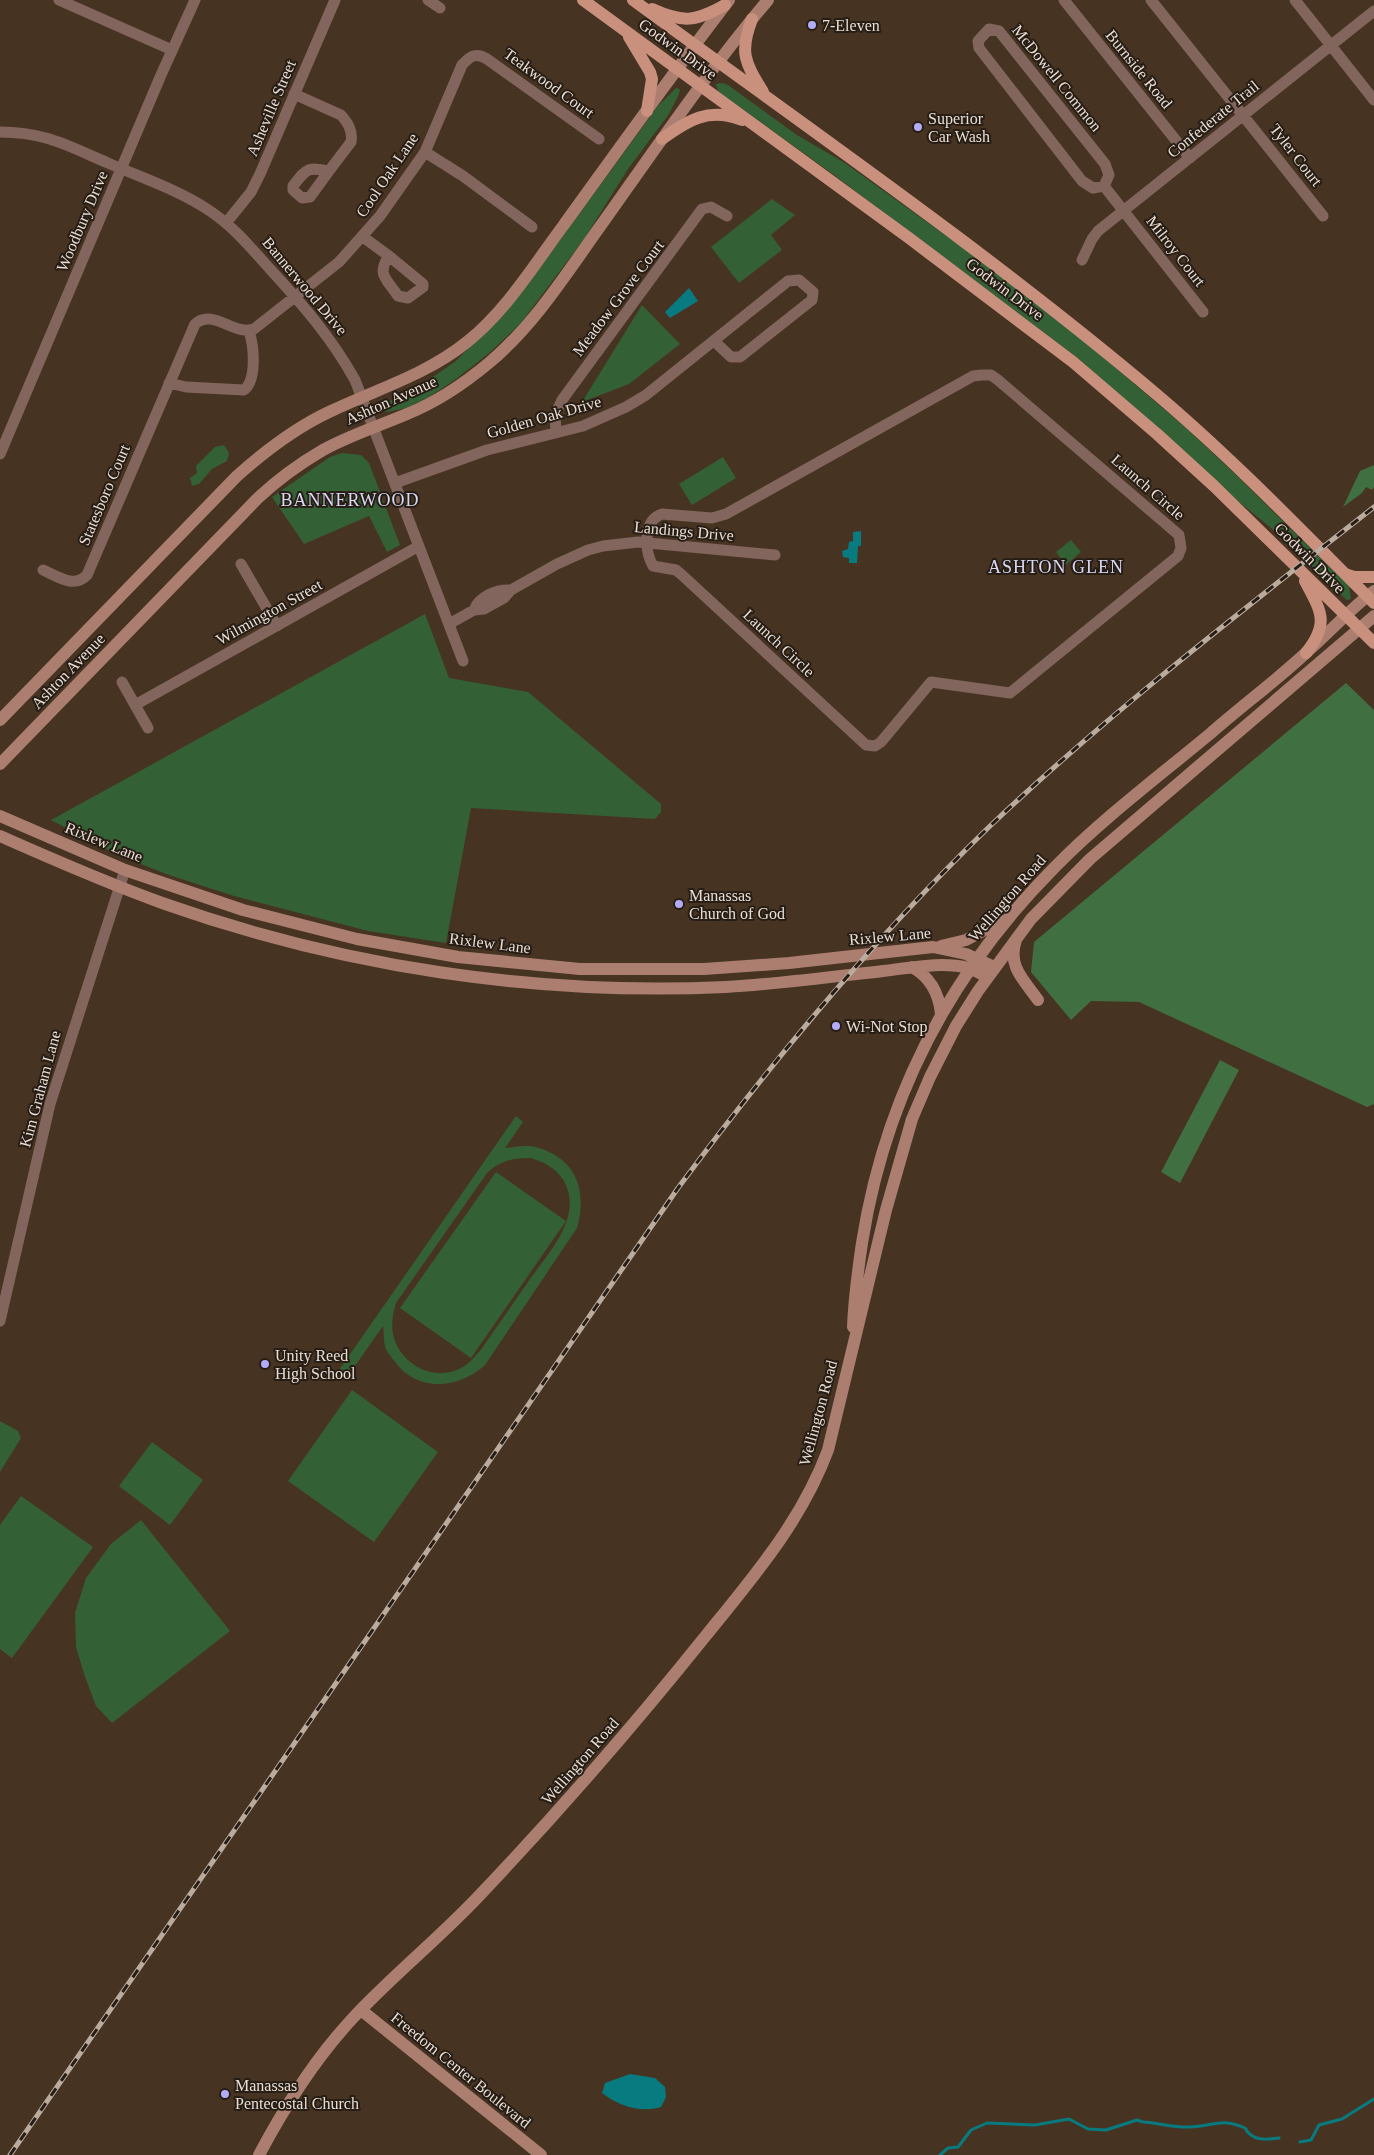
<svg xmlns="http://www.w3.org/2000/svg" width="1374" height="2155" font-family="Georgia,serif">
	<rect width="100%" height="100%" fill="#473322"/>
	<!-- green -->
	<path fill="#346035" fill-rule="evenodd" d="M 722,83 L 728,85 L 797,135 L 845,163 L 963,248 L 1072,331 L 1185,427 L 1235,474 L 1349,586 L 1351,599 L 1347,600 L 1333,588 L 1282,537 L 1239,502 L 1079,359 L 834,175 L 723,95 L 718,91 L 716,84 Z
		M 676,88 L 680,89 L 679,94 L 669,114 L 628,169 L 584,239 L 520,324 L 488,354 L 456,379 L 429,397 L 406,408 L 387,412 L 380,411 L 382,405 L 430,379 L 456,361 L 502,314 L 542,265 L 658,106 Z
		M 772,199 L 795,215 L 771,235 L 782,250 L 739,283 L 711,247 Z
		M 642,305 L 680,344 L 629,384 L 582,402 Z
		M 224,445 L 229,453 L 227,461 L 212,469 L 199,484 L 192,486 L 190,478 L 197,473 L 196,466 L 215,447 Z
		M 342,453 L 361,455 L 369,463 L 400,545 L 387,552 L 369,516 L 304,544 L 272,497 L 330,457 Z
		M 723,457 L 736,478 L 692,505 L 679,484 Z
		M 1071,540 L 1081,552 L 1066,565 L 1056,552 Z
		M 425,614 L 449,678 L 528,692 L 661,804 L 661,812 L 655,819 L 471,808 L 446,943 L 368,931 L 234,896 L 169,875 L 118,855 L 51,820 Z
		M 516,1116 L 523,1122 L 505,1148 C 516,1147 528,1144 539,1148 C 578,1160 587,1193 577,1228 L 485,1365 C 459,1389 418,1393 395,1362 C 392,1358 388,1353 386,1349 C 383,1341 384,1333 383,1326 L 348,1376 L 339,1370 ZM 530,1158 C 544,1162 556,1168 564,1181 C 584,1218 547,1254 528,1282 C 512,1305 496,1328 480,1351 C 474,1357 469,1364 463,1367 C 435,1384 399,1364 393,1334 C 391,1324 393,1313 396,1303 L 487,1173 C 500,1161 512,1158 530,1158 Z
		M 496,1172 L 566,1221 L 471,1358 L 400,1308 Z
		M 352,1390 L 438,1452 L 374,1542 L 288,1481 Z
		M 0,1421 L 18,1431 L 21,1438 L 0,1472 Z
		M 152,1442 L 203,1480 L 170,1525 L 119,1486 Z
		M 21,1496 L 93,1547 L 12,1658 L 0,1649 L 0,1525 Z
		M 141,1520 L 230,1631 L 112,1723 L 96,1706 L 84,1674 L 76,1647 L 75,1613 L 86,1578 L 111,1544 Z"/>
	<!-- forest -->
	<path fill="#406f41" d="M 1374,465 L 1374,487 L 1372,490 L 1366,487 L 1362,493 L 1343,507 L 1360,471 Z
		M 1346,683 L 1374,710 L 1374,1104 L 1367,1107 L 1139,1002 L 1091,1001 L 1071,1020 L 1031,972 L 1034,942 Z
		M 1220,1060 L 1239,1070 L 1180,1183 L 1161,1172 Z"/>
	<!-- water -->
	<path fill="#077b7f" d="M 689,288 L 698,301 L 670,318 L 665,312 Z
		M 861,531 L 861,546 L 858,546 L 857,563 L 849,563 L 849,558 L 843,557 L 842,551 L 848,549 L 849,542 L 853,541 L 853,532 Z
		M 630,2074 L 655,2078 L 665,2087 L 666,2097 L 661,2107 C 640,2113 619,2106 602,2093 L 605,2083 Z"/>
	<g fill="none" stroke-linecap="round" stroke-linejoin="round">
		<!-- stream -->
		<path stroke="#077b7f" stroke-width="3" d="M 1300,2142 L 1311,2140 L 1319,2125 L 1342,2119 L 1374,2099
			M 940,2155 L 948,2148 L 958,2147 L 971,2130 L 987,2123 L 1035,2125 L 1069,2119 L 1088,2129 L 1106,2130 L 1137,2120 L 1143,2122 C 1158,2123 1172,2127 1187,2127 C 1212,2128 1219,2116 1245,2128 C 1252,2141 1265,2140 1279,2138"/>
		<!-- street -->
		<path stroke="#82655c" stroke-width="11" d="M 59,0 L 172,50
			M 428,0 L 440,8
			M 1064,0 L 1190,158
			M 1151,0 L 1323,216
			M 1295,0 L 1374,100
			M 294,94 L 341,115 C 348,123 353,131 351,142 L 329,171 C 307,167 307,168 293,186 L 293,190 L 302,198 L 310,197 L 329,171
			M 0,132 C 45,132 68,146 108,163 C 142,178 179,190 210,211 C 234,227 251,248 270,269 C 303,305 331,337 355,380 L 463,661
			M 425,152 L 463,176 L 532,227
			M 1104,186 L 1109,175 L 1105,164 L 999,31 L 989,29 L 978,41 L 979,48 L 1082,181 L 1093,188 L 1104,186 L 1203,312
			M 226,223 L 251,192 L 260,174 L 335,0
			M 363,237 L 389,256
			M 389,256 L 423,284 L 423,287 L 408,298 L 398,296 C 387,279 376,275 389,256 Z
			M 1082,260 L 1092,239 L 1098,231 L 1374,11
			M 982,375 L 991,375 L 998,380 L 1179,535 L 1181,548 L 1178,556 L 1010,693 L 931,682 L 881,742 L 875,746 L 866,745 L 682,575 L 676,570 L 653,566 C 645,552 642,521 662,514 L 712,518 L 726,514 L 973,376 Z
			M 169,383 L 186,387 L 244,390 C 257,380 254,346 249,331
			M 556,433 L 555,415 L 562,400 L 702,209 L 711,207 L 727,216
			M 0,454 L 161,75 L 195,0
			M 395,483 L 487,450 L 583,426 L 626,407 L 646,395 L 788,281 L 799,280 L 813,292 L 812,300 L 740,357 L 731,357 L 714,341
			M 241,564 L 277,626
			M 43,570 C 57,576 74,589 87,575 L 195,324 C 213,308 234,336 254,329 L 339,262 L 380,216 L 425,152 L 462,65 C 470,56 476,52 487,59 L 599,139
			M 474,610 C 479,597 496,589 511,590
			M 449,624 L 474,610 L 484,609 L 504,598 L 511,590 L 557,564 L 588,550 L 603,546 L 638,542 L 775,555
			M 122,682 L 148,728
			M 135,705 L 419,546
			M 0,1321 L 50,1104 L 125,870"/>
		<!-- secondary -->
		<path stroke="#ab7e6f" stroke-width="12" d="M 0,720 L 237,476 C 265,451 295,428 329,412 C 377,389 426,375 467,342 C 506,311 534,265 563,226 C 618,150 672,74 729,0
			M 0,764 L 257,499 C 277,480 299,464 323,450 C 350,435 379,426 407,414 C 437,402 465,383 490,362 C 534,325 566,274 599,228 C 654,151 707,72 768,0
			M 0,816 L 125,870 L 243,910 L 357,939 L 458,957 L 580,969 L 704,969 L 789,963 L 933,947 L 966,954 L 994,967
			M 0,836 C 54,860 109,884 165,904 C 344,967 536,996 726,987 C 778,984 831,977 883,971 C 911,968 940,961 969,968 C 975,970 981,974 987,977
			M 1016,940 C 1007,966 1024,980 1038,1000
			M 941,946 L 966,940 L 1001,921
			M 912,967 C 930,977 939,993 941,1014
			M 853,1327 C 854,1298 858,1270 862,1243 C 885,1097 950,973 1054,868 C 1102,819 1158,777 1211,733 C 1243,705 1277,680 1308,651 C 1330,632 1350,609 1374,591
			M 361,2010 L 541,2155
			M 259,2155 C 285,2106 314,2060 352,2019 C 391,1977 437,1940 477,1898 C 558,1813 635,1724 708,1633 C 755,1575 802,1520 828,1450 L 886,1210 L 912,1119 L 930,1077 L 956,1026 L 978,991 L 1031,919 L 1090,859 L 1374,616"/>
		<!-- primary -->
		<path stroke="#ca907e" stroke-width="12" d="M 583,0 L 909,238 L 1073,362 L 1157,434 L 1214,486 L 1374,643
			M 633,0 C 809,129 989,253 1155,393 C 1232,458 1303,532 1374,603
			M 652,9 C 683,23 695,22 725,5
			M 752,19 C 739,53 745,62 763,92
			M 629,37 L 650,72 L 652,79 L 647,111
			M 662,139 C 688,120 709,107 742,120
			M 1345,574 L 1354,577 L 1374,577
			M 1305,581 C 1321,611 1330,623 1306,653"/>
		<defs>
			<path id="rail" d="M 10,2155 L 678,1188 C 773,1060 874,938 989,827 C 1110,712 1243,610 1374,507"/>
		</defs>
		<!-- rail casing -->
		<use href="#rail" stroke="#baab9f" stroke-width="5"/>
		<!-- rail -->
		<use href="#rail" stroke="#261d15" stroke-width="3" stroke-dasharray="9" stroke-linecap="butt"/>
	</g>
	<!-- markers -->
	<g fill="#b3adf9" stroke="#261d15" stroke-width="2">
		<circle cx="812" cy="25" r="5"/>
		<circle cx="918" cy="127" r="5"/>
		<circle cx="679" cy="904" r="5"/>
		<circle cx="836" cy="1026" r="5"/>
		<circle cx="265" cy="1364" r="5"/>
		<circle cx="225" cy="2094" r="5"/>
	</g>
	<g text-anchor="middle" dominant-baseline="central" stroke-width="4" stroke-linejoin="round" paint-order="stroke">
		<!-- poi labels -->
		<g font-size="16" fill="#eaddd3" stroke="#261d15" text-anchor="start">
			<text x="822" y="25">7-Eleven</text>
			<text x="928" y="118">Superior<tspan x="928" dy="18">Car Wash</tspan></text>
			<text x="689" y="895">Manassas<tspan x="689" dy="18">Church of God</tspan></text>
			<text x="846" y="1026">Wi-Not Stop</text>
			<text x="275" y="1355">Unity Reed<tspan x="275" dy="18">High School</tspan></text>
			<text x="235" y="2085">Manassas<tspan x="235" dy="18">Pentecostal Church</tspan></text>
		</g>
		<!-- street labels -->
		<g font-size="16" fill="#eaddd3" stroke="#261d15">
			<text transform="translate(678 49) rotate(36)">Godwin Drive</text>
			<text transform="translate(1139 69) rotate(51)">Burnside Road</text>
			<text transform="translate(1057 78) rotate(51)">McDowell Common</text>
			<text transform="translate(549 83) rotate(36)">Teakwood Court</text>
			<text transform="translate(271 108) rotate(-67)">Asheville Street</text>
			<text transform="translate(1213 119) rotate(-39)">Confederate Trail</text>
			<text transform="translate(1296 155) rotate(52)">Tyler Court</text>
			<text transform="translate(387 175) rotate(-56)">Cool Oak Lane</text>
			<text transform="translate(82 221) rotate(-67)">Woodbury Drive</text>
			<text transform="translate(1176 251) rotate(52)">Milroy Court</text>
			<text transform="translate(305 286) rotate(50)">Bannerwood Drive</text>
			<text transform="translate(1005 289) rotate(37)">Godwin Drive</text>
			<text transform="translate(618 298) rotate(-53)">Meadow Grove Court</text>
			<text transform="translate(391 400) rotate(-24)">Ashton Avenue</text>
			<text transform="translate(544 417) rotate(-16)">Golden Oak Drive</text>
			<text transform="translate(1148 487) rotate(41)">Launch Circle</text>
			<text transform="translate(104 495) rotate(-67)">Statesboro Court</text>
			<text transform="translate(684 531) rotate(5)">Landings Drive</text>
			<text transform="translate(1310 558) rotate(45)">Godwin Drive</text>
			<text transform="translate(269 612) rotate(-29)">Wilmington Street</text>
			<text transform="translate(779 643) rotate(43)">Launch Circle</text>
			<text transform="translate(68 671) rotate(-46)">Ashton Avenue</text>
			<text transform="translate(104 842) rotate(22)">Rixlew Lane</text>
			<text transform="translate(1007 898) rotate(-49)">Wellington Road</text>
			<text transform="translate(890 936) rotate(-5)">Rixlew Lane</text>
			<text transform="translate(490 943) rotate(7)">Rixlew Lane</text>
			<text transform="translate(40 1089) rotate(-75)">Kim Graham Lane</text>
			<text transform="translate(818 1413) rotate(-75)">Wellington Road</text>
			<text transform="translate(580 1761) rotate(-49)">Wellington Road</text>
			<text transform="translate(461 2070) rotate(39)">Freedom Center Boulevard</text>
		</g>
		<!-- neighbourhood labels -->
		<g font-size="18" letter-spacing="1" fill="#d9d8f5" stroke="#261d15">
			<text x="350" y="500">BANNERWOOD</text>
			<text x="1056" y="567">ASHTON GLEN</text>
		</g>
	</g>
</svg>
